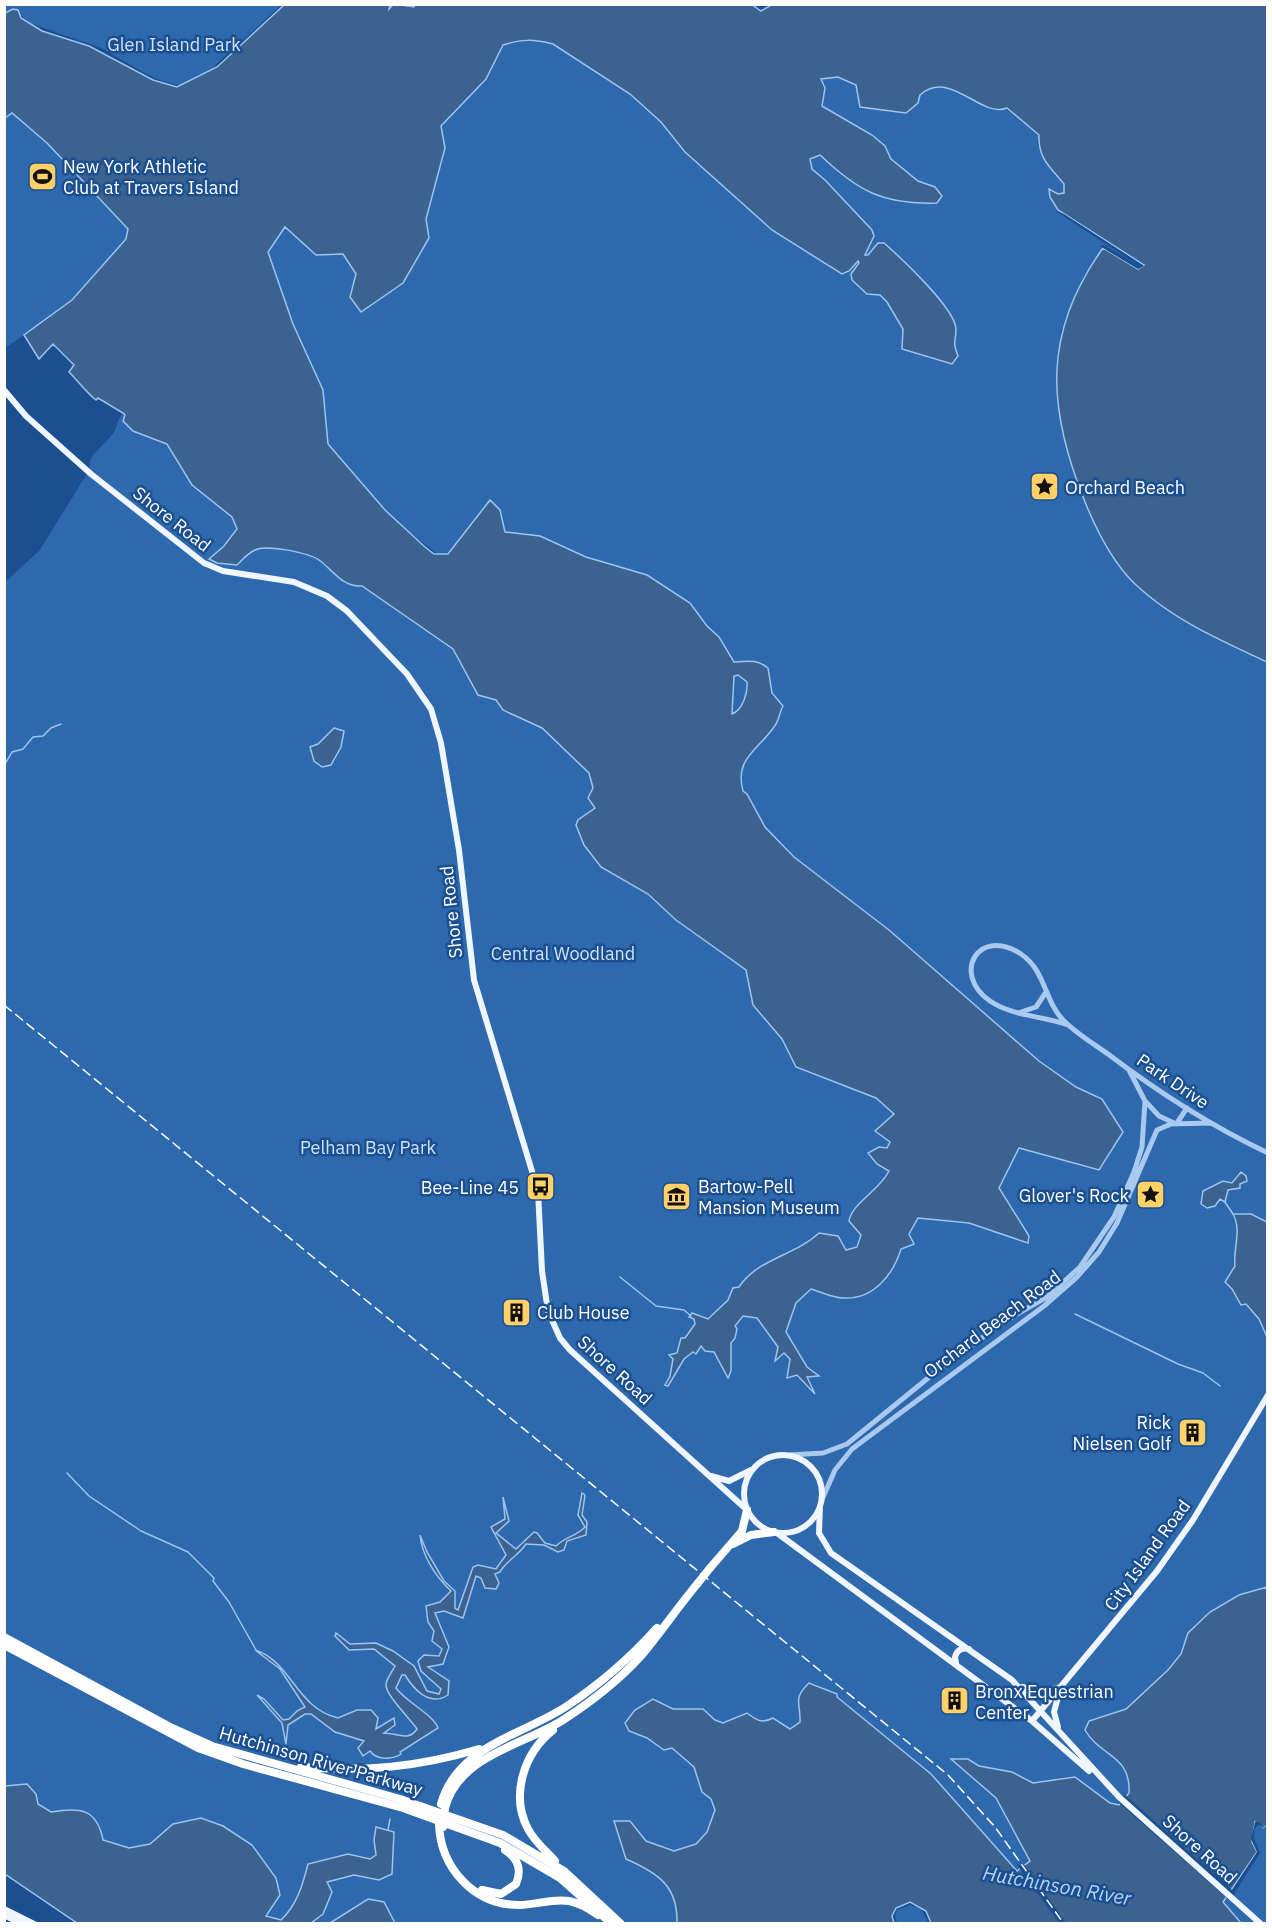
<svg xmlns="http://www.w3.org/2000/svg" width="1272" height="1928" font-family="'IBM Plex Sans',sans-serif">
	<rect width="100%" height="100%" fill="#1b4f8f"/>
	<!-- green -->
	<path fill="#2e69ad" d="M 5,4 L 281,5 L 210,70 L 180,86 L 154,78 L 101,48 L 30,23 L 13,9 L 5,13 Z
		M 581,23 L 626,34 L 849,258 L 875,256 L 861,255 L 810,173 L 812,104 L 825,65 L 946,81 L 1016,114 L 1041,138 L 1037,142 L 1045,161 L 1064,184 L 1064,193 L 1050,197 L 1054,205 L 1144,266 L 1086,271 L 1061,331 L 1109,549 L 1132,581 L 1155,601 L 1180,619 L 1267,662 L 1267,1597 L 1178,1818 L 1174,1819 L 1129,1793 L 1119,1805 L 1110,1803 L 1017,1871 L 709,1923 L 298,1923 L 330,1866 L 292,1923 L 212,1924 L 5,1807 L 4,583 L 39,551 L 90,469 C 86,454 109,443 115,430 C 118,423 117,420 123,413 L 98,398 L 96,400 C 87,393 78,381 69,372 L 74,365 L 53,344 L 39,359 L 24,335 L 5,348 L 4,118 L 12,113 L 47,143 L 129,229 L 126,239 L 98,272 L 267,532 L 367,576 L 388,604 L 408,619 L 880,934 L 465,576 L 347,482 L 240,290 L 385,61 L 479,36 Z
		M 1255,1822 L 1264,1828 L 1267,1825 L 1267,1923 L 1202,1924 L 1252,1842 Z
		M 910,1905 L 921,1909 L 928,1923 L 897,1923 L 895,1915 L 897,1910 Z"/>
	<!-- water -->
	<path fill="#3c6290" stroke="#9cc4f0" stroke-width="1.5" fill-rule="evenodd" d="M 394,4 L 414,7 L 415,4 L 751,4 L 761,11 L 773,4 L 1267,5 L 1267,662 C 1220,640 1173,620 1135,584 C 1113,563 1096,529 1085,502 C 1047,408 1042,333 1103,248 L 1138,269 L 1144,265 L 1058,210 L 1050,197 L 1049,189 L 1058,194 L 1064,193 L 1064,184 C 1049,166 1038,158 1039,135 L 1007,108 C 981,119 950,68 920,95 L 918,103 L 906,113 L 860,107 L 856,85 L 838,77 L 821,79 L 825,88 L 822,106 L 872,135 L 885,146 L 891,159 L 918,181 L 935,187 L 942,196 L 937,203 C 883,205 858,191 820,155 L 810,159 L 812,169 L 825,180 L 872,230 L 874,236 L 865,255 L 868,255 L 878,243 L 884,243 C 900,257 955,308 956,329 C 956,343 952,340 958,356 L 952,364 L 902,349 L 903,329 L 887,302 L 880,295 L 867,294 L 852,280 L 851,274 L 859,263 L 858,261 L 849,271 L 842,274 L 772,230 L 685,152 L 661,122 L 630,94 L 553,44 C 533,39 522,39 503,45 L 486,79 L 441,126 L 445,148 L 426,219 L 429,238 L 403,283 L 361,312 L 350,297 L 356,274 L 343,254 L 316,255 L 285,227 L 268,252 L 293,324 L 323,390 L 328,444 L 385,510 L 425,547 L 434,554 L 448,554 L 490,500 L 500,510 L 505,532 L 540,536 L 586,557 L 647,575 L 690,603 L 707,626 L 719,637 L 734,662 C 748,661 757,659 768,668 L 772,693 L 783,706 C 779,713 779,721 774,727 C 758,750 734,759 743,791 L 747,794 L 765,827 L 794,857 L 889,930 L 1039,1061 L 1076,1087 L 1102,1099 L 1123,1132 L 1099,1170 L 1019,1148 L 999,1188 L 1029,1236 L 1028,1243 L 969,1223 L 918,1218 L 909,1234 L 914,1244 L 901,1249 C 893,1275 873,1300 843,1298 C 833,1298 821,1292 811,1289 L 796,1303 L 786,1332 L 807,1367 L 819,1376 L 807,1377 L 815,1394 L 797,1375 L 787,1378 L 790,1359 L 784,1353 L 775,1361 L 778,1347 L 757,1318 L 743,1316 L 735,1326 L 737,1329 L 735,1338 L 731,1343 L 731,1371 L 728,1378 L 714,1352 L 705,1351 L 701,1346 L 696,1354 L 693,1352 L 684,1359 L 668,1386 L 665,1385 L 670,1376 L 673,1359 L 669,1355 L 677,1353 L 681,1338 L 685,1338 L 695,1324 L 694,1319 L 689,1317 L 692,1313 L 708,1319 L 728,1300 L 733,1288 L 739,1287 C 757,1259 796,1255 819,1233 L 838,1236 L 846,1250 L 857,1247 L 861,1235 L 849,1221 C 852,1203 879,1191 889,1171 L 877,1164 L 868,1153 L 879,1147 L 887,1148 L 890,1142 L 875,1131 L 894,1114 L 876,1098 L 796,1067 L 782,1039 L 753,1005 L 746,970 L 676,920 L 648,894 L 601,867 L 584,845 L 576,825 L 578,820 L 595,808 L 588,798 L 593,788 L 589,773 L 542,728 L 503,710 L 496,700 L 478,695 L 453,649 L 362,586 C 342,587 334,571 319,560 C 309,553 266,544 255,550 C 248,553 242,560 237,565 L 217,563 L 209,559 L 224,546 L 237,529 L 232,517 L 192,485 L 167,444 L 133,431 L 123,421 L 125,415 L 123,413 L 98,398 L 96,400 C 87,393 78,381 69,372 L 74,365 L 53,344 L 39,359 L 24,335 L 72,300 L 126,239 L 128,229 L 47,143 L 12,113 L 5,118 L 5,13 L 13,9 L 18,10 L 21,18 L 42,31 L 89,46 L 153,80 L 177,87 L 217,67 L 284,5 L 390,5 L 389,9 ZM 738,675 L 747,682 C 748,692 743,710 732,714 L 734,676 Z
		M 334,728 L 344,731 L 341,747 L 331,765 L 322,767 L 314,761 L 310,747 L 318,744 Z
		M 1241,1172 L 1246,1176 L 1247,1181 L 1240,1184 L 1240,1188 L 1228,1190 L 1225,1202 L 1220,1199 L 1215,1206 L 1207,1208 L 1201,1204 L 1203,1191 L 1223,1181 L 1232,1183 Z
		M 1233,1214 L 1251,1214 L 1267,1222 L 1267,1337 L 1259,1319 L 1246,1304 L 1241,1305 L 1232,1289 L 1225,1282 L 1235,1266 C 1233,1249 1242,1230 1233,1214 Z
		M 582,1493 L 585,1495 L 582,1515 L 587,1522 L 586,1535 L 567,1541 L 564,1550 L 558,1552 L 544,1545 L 526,1544 C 519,1555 507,1560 500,1572 L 495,1574 L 499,1583 L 496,1589 L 485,1588 L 481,1578 L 476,1576 L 463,1618 L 444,1611 L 435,1613 L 449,1647 L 443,1664 L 428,1667 L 449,1681 L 448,1695 C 430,1707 414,1690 405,1675 L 402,1675 L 396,1688 C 406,1702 434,1715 438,1728 L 400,1752 L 401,1754 C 392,1760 376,1760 370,1751 L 363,1756 L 358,1748 L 364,1741 L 335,1732 L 311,1714 L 305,1714 L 288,1725 L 286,1744 L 282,1723 L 257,1695 L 264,1699 L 283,1720 L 289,1719 L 297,1711 L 305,1707 L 280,1669 L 255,1650 C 291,1661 296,1708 338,1718 L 357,1710 L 371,1710 L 378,1718 L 376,1729 L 394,1718 L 395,1725 L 384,1733 C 396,1733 409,1742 417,1729 C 410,1718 385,1695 386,1684 C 387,1678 392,1672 395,1666 L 374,1649 L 349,1650 L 335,1636 L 336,1633 L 350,1644 L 376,1643 L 393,1651 L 414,1666 L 427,1691 L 439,1694 L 441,1689 L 421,1671 L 418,1661 L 424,1655 L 439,1656 L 442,1649 L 432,1641 L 434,1631 L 428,1622 L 426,1606 L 440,1602 L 451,1591 C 436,1577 422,1556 420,1535 L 427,1552 L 444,1581 L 455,1591 L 455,1608 L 458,1610 L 473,1567 L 478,1565 L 496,1569 L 506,1555 L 491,1527 L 505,1519 L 503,1497 L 509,1521 L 496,1533 L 516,1549 L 534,1532 L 537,1533 L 545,1543 L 556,1546 C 565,1537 577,1536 585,1527 L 578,1515 Z
		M 1267,1587 L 1267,1825 L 1264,1828 L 1255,1822 L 1252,1842 L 1257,1852 L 1223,1902 L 1241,1923 L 931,1923 L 926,1911 L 910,1902 L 896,1908 L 892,1916 L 894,1923 L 677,1923 C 678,1886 658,1873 626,1859 L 614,1821 L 630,1821 L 646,1841 L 674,1851 L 696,1844 L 707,1832 L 715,1810 L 711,1799 L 702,1792 L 694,1767 L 672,1748 L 664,1750 L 647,1738 L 629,1731 L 625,1723 L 635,1710 L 653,1699 L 673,1709 L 703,1709 L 715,1720 L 723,1723 L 747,1713 C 756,1720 762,1724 773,1718 L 790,1729 L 800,1722 C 801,1703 792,1699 809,1683 L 837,1694 L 837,1697 L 931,1774 L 1017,1871 L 1030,1861 L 996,1798 L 951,1759 L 968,1759 L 979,1766 L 1012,1772 L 1033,1783 L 1075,1777 L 1110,1803 L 1119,1805 L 1129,1793 C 1131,1754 1100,1757 1085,1730 L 1089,1721 L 1126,1709 L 1168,1670 L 1181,1654 L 1188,1633 L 1210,1612 L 1239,1595 Z
		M 27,1784 L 36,1794 L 38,1804 L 51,1812 C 79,1807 97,1808 103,1840 L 129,1848 L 150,1844 L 173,1824 L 201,1818 L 223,1826 L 252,1845 L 276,1878 L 280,1895 L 266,1916 L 281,1920 C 297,1905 303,1884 308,1864 L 348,1854 L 370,1859 L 376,1855 L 374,1840 L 376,1827 L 394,1832 L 392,1874 L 379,1880 L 354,1875 L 327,1882 L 332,1892 L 323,1914 L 311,1923 L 77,1923 L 5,1874 L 5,1786 Z
		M 368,1899 L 384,1902 L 395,1923 L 330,1923 Z"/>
	<!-- pier -->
	<path fill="#1b4f8f" d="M 1054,210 L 1064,214 L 1144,266 L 1138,269 L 1103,248 L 1100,246 L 1104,245 L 1138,265 Z
		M 1124,1794 L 1232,1890 L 1257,1852 L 1251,1839 L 1255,1822 L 1259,1822 L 1264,1828 L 1267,1825 L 1267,1830 L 1258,1825 L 1255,1828 L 1254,1838 L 1260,1853 L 1231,1899 L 1229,1900 L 1118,1802 Z
		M 1023,1863 L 1066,1923 L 1059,1923 L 1018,1866 Z"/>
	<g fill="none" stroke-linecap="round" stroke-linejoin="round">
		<!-- stream -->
		<path stroke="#9cc4f0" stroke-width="1.5" d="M 4,766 L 12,752 L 23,749 L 33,737 L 43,736 L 51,728 L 61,724
			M 1225,1202 L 1233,1214
			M 620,1277 L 656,1306 L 684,1310 L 691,1316
			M 1075,1314 L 1178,1364 L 1203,1373 L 1220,1386
			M 67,1473 L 89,1496 L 141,1531 L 188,1552 L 214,1578 L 213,1581 L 229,1602 L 256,1650
			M 388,1830 L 390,1819"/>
		<!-- minor -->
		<path stroke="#a9c9ee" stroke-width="5" d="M 1021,1012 L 1036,1007 L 1046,992
			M 1068,1025 C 1043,1016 1012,1016 990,1001 C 951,974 978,926 1021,954 C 1046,971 1044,1001 1064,1021 C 1077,1034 1094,1044 1108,1054 C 1158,1092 1211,1126 1268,1153
			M 1146,1102 L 1159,1116 L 1174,1123
			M 1177,1123 L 1187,1108
			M 790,1455 L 823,1453 L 847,1444 L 938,1370 L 1005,1321 L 1047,1297 L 1080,1267 L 1114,1217 L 1134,1172 L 1142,1147 L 1145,1101 L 1129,1070
			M 821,1502 L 835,1470 L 852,1449 L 1044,1306 L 1077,1277 L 1099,1252 L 1117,1223 L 1157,1130 L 1171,1124 L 1211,1123"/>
		<!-- major -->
		<path stroke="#f0f6ff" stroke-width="6" d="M 4,390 L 26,416 L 91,474 L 204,563 L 223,571 L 294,582 L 327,596 L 347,611 L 407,674 L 431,709 L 441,743 L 459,850 L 474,980 L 538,1191 L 542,1271 L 548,1311 L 560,1338 L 570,1350 L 747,1510
			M744 1494a39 39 0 1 1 78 0a39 39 0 1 1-78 0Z
			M 711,1476 L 729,1481 L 751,1470
			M 820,1506 L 819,1533 L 831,1553 L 1012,1680 L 1119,1797 L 1261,1924
			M 777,1533 L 1032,1721 L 1089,1771
			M 956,1663 L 955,1657 C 957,1650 962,1647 969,1649
			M 1022,1687 L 1043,1692 L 1061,1687
			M 1032,1721 L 1157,1571 L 1193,1520 L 1268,1395
			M 1058,1727 L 1054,1712 L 1059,1693
			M 4,1909 L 34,1924
			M 4,1915 L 22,1924"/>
		<!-- highway -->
		<path stroke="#fff" stroke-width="8" d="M 733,1544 L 751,1535 L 774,1532
			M 710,1568 L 742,1531 L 747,1510
			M 4,1637 L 172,1728 L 212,1746 L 400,1799 L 503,1835 L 564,1871 L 621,1924
			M 4,1645 L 198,1748 L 243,1764 L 403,1808 L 500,1843 L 560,1878 L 612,1924
			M 553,1730 C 524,1753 510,1795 528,1829 C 535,1842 546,1851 555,1861
			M 301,1767 C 364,1772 419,1767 479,1749
			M 441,1804 C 457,1746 523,1735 567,1706 C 600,1684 631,1657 657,1628
			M 445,1808 C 459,1755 522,1746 563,1720 C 591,1702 618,1681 641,1656 C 661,1632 678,1607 698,1583
			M 439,1825 C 441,1868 474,1905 519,1905 C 536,1905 553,1898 569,1901 C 580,1903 589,1909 598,1915
			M 482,1890 L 501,1894 L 516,1884 C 522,1870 518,1858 505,1850"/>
		<!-- rail -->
		<path stroke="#fff" stroke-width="1.5" stroke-dasharray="10 4.5" stroke-linecap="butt" d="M 4,1005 L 948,1775 L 995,1827 L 1064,1924"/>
		<!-- highway-bridge -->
		<path stroke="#fff" stroke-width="8" d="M 698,1583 L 710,1568
			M 443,1827 L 445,1808"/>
	</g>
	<!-- icons -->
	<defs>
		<symbol id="stadium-square" viewBox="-11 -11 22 22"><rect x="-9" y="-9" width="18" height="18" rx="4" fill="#ffd166" stroke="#1b4f8f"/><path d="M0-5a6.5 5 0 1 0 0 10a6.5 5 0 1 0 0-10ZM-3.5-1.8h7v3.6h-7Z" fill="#111"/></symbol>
		<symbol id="sight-square" viewBox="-11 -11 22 22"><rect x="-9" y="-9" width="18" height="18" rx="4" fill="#ffd166" stroke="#1b4f8f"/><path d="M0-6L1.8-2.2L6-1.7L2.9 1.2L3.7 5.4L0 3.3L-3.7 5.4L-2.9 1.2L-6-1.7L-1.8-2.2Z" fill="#111"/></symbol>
		<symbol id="bus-square" viewBox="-11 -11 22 22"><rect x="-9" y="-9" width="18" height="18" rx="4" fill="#ffd166" stroke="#1b4f8f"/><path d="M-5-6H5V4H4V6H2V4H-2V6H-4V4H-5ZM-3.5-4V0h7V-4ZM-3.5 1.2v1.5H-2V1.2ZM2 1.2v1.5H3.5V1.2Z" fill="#111"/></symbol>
		<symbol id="museum-square" viewBox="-11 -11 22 22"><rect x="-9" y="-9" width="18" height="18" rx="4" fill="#ffd166" stroke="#1b4f8f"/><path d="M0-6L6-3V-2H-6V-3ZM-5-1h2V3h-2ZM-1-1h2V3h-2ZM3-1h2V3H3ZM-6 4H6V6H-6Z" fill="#111"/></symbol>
		<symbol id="building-square" viewBox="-11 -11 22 22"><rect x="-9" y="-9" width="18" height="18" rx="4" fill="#ffd166" stroke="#1b4f8f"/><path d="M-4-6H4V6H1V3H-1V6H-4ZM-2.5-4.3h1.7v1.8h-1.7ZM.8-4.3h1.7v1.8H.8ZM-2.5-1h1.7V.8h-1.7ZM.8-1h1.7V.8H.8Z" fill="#111"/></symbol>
	</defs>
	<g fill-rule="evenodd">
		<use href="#stadium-square" x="26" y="160" width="33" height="33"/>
		<use href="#sight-square" x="1028" y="470" width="33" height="33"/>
		<use href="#bus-square" x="524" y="1170" width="33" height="33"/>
		<use href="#sight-square" x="1134" y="1178" width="33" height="33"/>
		<use href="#museum-square" x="660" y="1180" width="33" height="33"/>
		<use href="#building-square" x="500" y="1296" width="33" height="33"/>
		<use href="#building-square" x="1176" y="1416" width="33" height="33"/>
		<use href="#building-square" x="938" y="1684" width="33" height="33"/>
	</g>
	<g text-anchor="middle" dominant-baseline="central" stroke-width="5" stroke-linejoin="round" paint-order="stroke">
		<!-- park labels -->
		<g font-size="18" fill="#cfe3fa" stroke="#1b4f8f">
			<text x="174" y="44">Glen Island Park</text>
			<text x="563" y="953">Central Woodland</text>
			<text x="368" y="1147">Pelham Bay Park</text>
		</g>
		<!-- poi labels -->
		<g font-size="18" fill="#fff" stroke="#1b4f8f" text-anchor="start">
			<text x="63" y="166">New York Athletic<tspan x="63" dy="21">Club at Travers Island</tspan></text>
			<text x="1065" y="487">Orchard Beach</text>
			<text x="698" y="1186">Bartow-Pell<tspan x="698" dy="21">Mansion Museum</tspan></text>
			<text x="519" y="1187" text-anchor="end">Bee-Line 45</text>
			<text x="1129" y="1195" text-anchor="end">Glover's Rock</text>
			<text x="537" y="1312">Club House</text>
			<text x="1171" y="1422" text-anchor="end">Rick<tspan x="1171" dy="21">Nielsen Golf</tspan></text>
			<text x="975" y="1691">Bronx Equestrian<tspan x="975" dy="21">Center</tspan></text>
		</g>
		<!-- street labels -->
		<g font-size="18" fill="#fff" stroke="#1b4f8f">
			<text transform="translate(172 519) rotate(38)">Shore Road</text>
			<text transform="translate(451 912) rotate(-96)">Shore Road</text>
			<text transform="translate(1173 1081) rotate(34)">Park Drive</text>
			<text transform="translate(992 1324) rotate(-37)">Orchard Beach Road</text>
			<text transform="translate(615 1370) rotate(42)">Shore Road</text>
			<text transform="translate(1147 1555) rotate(-54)">City Island Road</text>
			<text transform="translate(321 1761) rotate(16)">Hutchinson River Parkway</text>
			<text transform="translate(1200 1849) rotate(42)">Shore Road</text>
		</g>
		<!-- water labels -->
		<g font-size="20" font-style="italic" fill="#b5d3f5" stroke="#1b4f8f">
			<text transform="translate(1057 1885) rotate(10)">Hutchinson River</text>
		</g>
	</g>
	<!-- border -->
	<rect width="1272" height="1928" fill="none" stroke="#ffffff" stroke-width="12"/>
</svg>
